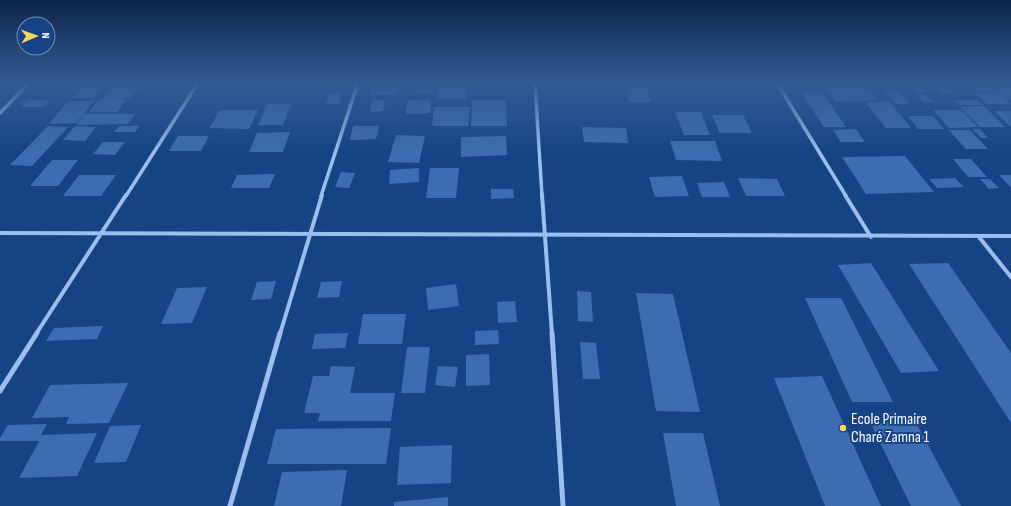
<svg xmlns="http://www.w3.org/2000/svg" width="1011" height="506" font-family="'Sofia Sans Condensed',sans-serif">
	<rect width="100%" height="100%" fill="#154386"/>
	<!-- building -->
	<path fill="#3d6db0" d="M 86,83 L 105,83 L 93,98 L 73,98 Z
		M 115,83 L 142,83 L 131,98 L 103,99 Z
		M 372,83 L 401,83 L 398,95 L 369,95 Z
		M 419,83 L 432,83 L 430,94 L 417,93 Z
		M 439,83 L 468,83 L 466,99 L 436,98 Z
		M 929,83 L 943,83 L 954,94 L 940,94 Z
		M 992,85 L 997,91 L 978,91 L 972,86 Z
		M 866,86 L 878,100 L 835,102 L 824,88 Z
		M 910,86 L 919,86 L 925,92 L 916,92 Z
		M 627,88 L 647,88 L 651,102 L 629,102 Z
		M 1011,88 L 1011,101 L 997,89 Z
		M 884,90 L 897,90 L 909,104 L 895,104 Z
		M 822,92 L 846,127 L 824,127 L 801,93 Z
		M 999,92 L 1011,104 L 987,104 L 975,93 Z
		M 330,93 L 342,93 L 339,104 L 326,104 Z
		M 917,95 L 926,95 L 934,102 L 924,103 Z
		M 99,99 L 127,99 L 117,112 L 89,112 Z
		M 431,99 L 430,113 L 406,114 L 408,100 Z
		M 27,100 L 50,100 L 43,107 L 20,107 Z
		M 372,100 L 385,100 L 383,111 L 370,112 Z
		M 472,100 L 506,100 L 507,126 L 471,126 Z
		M 953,100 L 977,100 L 982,105 L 958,105 Z
		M 68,101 L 94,101 L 76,123 L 49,124 Z
		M 889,101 L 911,128 L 886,128 L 865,102 Z
		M 267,104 L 291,104 L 283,125 L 258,125 Z
		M 984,106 L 1005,127 L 980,127 L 960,107 Z
		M 434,107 L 470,107 L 468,126 L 432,126 Z
		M 220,110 L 258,110 L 249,129 L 209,128 Z
		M 933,110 L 961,110 L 978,127 L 949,128 Z
		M 994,111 L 1011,111 L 1011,126 L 1010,126 Z
		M 675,112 L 701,112 L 710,135 L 684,135 Z
		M 84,114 L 135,114 L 128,124 L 76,125 Z
		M 712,115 L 743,115 L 752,133 L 720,133 Z
		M 908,116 L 933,116 L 944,129 L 918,129 Z
		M 48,126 L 68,127 L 32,166 L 10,165 Z
		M 75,126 L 96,127 L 85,141 L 63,140 Z
		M 119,126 L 140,126 L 135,132 L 114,132 Z
		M 353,126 L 379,126 L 376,139 L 350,140 Z
		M 582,127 L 626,128 L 628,143 L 584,142 Z
		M 856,129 L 865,142 L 841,142 L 833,130 Z
		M 972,129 L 980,129 L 988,138 L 981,138 Z
		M 949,130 L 970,130 L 988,149 L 966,149 Z
		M 290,132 L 283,152 L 249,152 L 257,133 Z
		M 396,135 L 425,136 L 419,163 L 388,162 Z
		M 178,136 L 209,136 L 201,151 L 169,151 Z
		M 506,136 L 507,155 L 461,157 L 461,137 Z
		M 670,141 L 715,141 L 722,161 L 676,160 Z
		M 103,142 L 125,142 L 115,155 L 93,154 Z
		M 905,156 L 934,192 L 866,194 L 842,157 Z
		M 953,159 L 971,159 L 987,177 L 968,177 Z
		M 52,160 L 78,160 L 58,186 L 30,186 Z
		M 419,168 L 419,182 L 389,184 L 390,170 Z
		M 430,168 L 459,168 L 456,198 L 426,198 Z
		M 341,172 L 355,173 L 349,188 L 335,187 Z
		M 275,174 L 269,188 L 231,188 L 237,175 Z
		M 79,175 L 116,175 L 101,196 L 63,196 Z
		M 999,175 L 1011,175 L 1011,188 Z
		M 682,176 L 689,196 L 655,197 L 649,177 Z
		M 738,178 L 777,179 L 785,196 L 746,196 Z
		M 955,178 L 964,187 L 937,188 L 929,179 Z
		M 980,179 L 990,179 L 999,188 L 989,189 Z
		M 724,182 L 730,197 L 702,197 L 697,183 Z
		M 491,189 L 513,189 L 514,198 L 491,199 Z
		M 871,263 L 939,371 L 901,373 L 838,265 Z
		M 948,263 L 1011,353 L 1011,423 L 909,264 Z
		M 276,281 L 271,299 L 251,300 L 257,282 Z
		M 342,281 L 339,297 L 317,298 L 321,282 Z
		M 456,284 L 459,306 L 428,310 L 426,288 Z
		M 207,287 L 192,323 L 161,324 L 177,288 Z
		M 577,291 L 591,292 L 593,322 L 578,321 Z
		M 636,293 L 673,294 L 700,412 L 656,411 Z
		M 805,298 L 841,298 L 893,402 L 852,402 Z
		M 515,301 L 517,322 L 498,323 L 497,302 Z
		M 363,314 L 406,314 L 402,344 L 358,344 Z
		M 103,326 L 97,339 L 46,341 L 54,328 Z
		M 498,330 L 499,344 L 475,345 L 475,331 Z
		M 348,333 L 345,348 L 312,349 L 315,334 Z
		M 580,342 L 596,343 L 600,379 L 583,379 Z
		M 407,347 L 430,347 L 425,393 L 401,393 Z
		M 489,354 L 490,385 L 466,386 L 466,355 Z
		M 331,366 L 355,367 L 350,393 L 395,393 L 391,421 L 318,421 L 320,413 L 304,413 L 313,376 L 329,376 Z
		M 438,366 L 458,367 L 455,387 L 435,385 Z
		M 822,376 L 881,506 L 825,506 L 774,378 Z
		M 128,383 L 109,423 L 66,424 L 69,417 L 32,418 L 50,385 Z
		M 915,421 L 961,506 L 911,506 L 870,422 Z
		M 47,424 L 41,435 L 97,433 L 77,476 L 19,478 L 39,441 L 0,441 L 0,438 L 8,425 Z
		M 141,425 L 126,462 L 94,463 L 110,426 Z
		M 391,428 L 386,464 L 267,464 L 276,429 Z
		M 663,433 L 703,433 L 720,506 L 676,506 Z
		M 452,445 L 451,483 L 397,485 L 400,447 Z
		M 347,470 L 341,506 L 274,506 L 282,472 Z
		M 448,497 L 448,506 L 394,506 L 394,502 Z"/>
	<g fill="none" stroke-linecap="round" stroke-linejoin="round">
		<!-- street-far2 -->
		<path stroke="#9bbeee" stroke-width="3.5" d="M 535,83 L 542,196
			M 777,83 L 846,196
			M 0,113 L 29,83
			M 126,196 L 198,83
			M 321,196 L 358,83"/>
		<!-- street-far1 -->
		<path stroke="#9bbeee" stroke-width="4" d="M 542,195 L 552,334
			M 845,195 L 871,237
			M 0,233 L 1011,236
			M 979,237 L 1011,277
			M 36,334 L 126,195
			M 280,334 L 322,195"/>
		<!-- street -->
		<path stroke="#9bbeee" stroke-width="5" d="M 552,333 L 563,506
			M 0,391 L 37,333
			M 230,506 L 280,333"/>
	</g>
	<!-- sky -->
	<linearGradient id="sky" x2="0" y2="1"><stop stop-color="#0c254a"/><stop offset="0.54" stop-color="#355b95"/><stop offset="1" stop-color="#355b95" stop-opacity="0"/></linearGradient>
	<rect width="1011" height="154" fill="url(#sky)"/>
	<!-- markers -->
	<circle fill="#ffd458" stroke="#154386" stroke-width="1.5" cx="843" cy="428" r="4"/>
	<g text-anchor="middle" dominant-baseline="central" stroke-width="4" stroke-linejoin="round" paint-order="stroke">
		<!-- near-poi labels -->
		<g font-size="16" fill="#fff" stroke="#154386" text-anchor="start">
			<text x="851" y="419">Ecole Primaire<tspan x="851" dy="18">Charé Zamna 1</tspan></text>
		</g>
	</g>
	<!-- north arrow -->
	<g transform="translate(36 36) rotate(88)"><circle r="19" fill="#154386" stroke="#738eb6"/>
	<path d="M0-3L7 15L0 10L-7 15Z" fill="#ffd458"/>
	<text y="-6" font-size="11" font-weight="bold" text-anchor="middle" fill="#ffffff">N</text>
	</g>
</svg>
